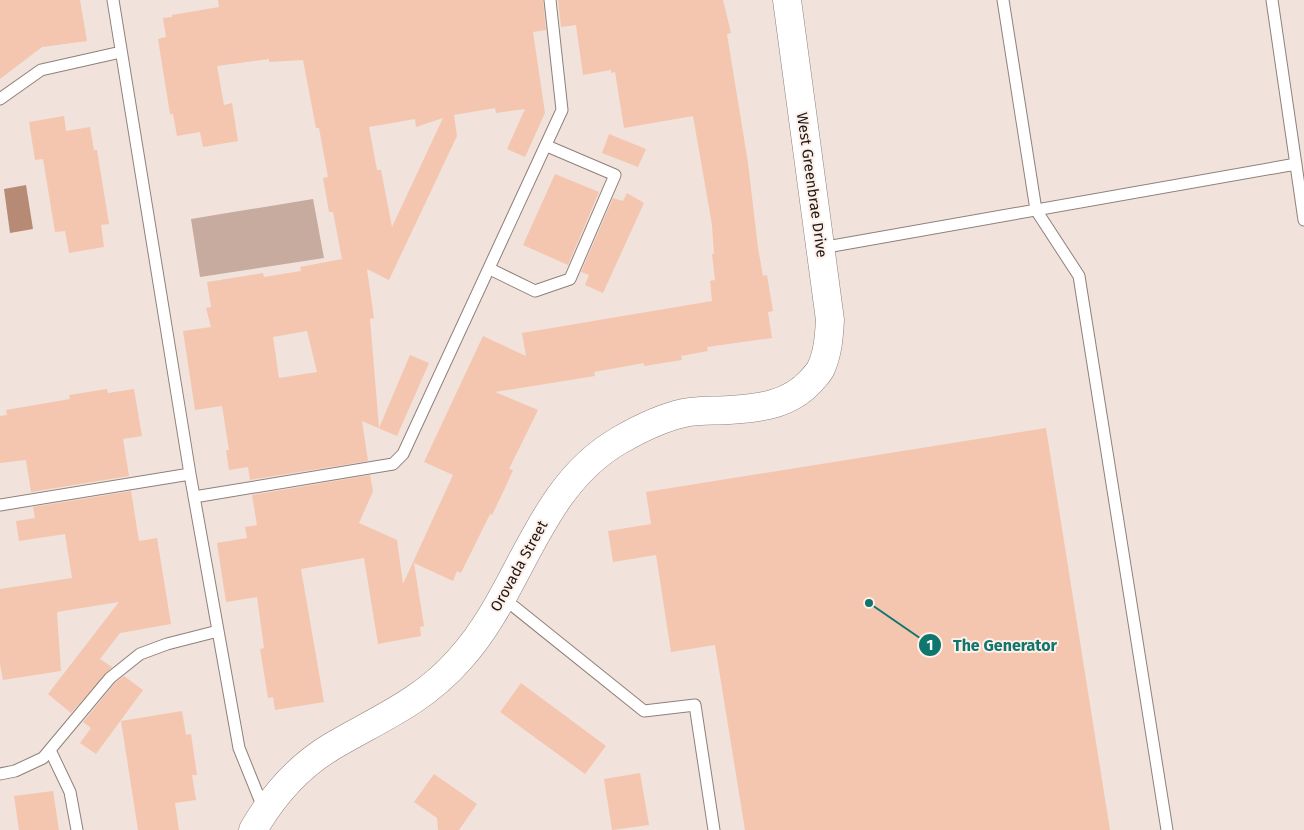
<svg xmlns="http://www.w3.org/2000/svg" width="1304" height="830" font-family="'Fira Sans',sans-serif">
	<rect width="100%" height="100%" fill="#f1e2db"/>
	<!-- green -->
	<path fill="#c7ab9e" d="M 313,199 L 324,258 L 200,277 L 191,219 Z"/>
	<!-- water -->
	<path fill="#b68a75" d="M 26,185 L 33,229 L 10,233 L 4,189 Z"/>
	<!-- building -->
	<path fill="#f4c6af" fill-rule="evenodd" d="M 0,0 L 80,0 L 87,41 L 42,47 L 0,79 Z
		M 218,0 L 543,0 L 546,30 L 533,32 L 545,113 L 525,157 L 507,149 L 525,109 L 496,113 L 495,108 L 454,115 L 457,136 L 389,280 L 367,269 L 374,318 L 370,319 L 379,428 L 410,355 L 429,363 L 397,436 L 362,421 L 368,461 L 250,480 L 248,467 L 229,470 L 226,450 L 229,450 L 222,406 L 195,410 L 183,331 L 211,327 L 206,308 L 211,307 L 207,282 L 263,273 L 264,277 L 301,271 L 300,267 L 342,259 L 333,212 L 329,212 L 323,178 L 328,177 L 319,128 L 316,128 L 303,60 L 269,62 L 269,59 L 217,66 L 224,105 L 232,103 L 238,141 L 203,147 L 200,132 L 177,136 L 173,114 L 170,114 L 158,39 L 166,37 L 163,18 L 172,17 L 172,15 L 219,7 ZM 443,118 L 392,227 L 381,170 L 377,170 L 369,127 L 415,119 L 416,127 ZM 307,331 L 317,372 L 279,378 L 273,337 Z
		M 558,0 L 723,0 L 731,33 L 727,34 L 748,163 L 758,248 L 763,276 L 767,275 L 773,311 L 768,312 L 772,338 L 707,347 L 708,351 L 681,356 L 682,360 L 644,366 L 644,363 L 594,372 L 595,376 L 495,392 L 538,410 L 509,469 L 513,470 L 505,488 L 492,515 L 490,514 L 461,573 L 457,571 L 453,581 L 414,563 L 424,626 L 420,627 L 421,636 L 378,644 L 364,558 L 301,569 L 324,702 L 275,710 L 273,697 L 268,698 L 260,649 L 264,648 L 257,597 L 226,602 L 217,543 L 247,538 L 245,527 L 257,525 L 252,495 L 370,475 L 373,491 L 359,523 L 397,540 L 403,584 L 453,475 L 424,462 L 483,336 L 526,356 L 522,333 L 712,301 L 710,281 L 715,280 L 712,254 L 714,254 L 712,225 L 693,116 L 624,128 L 615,72 L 611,73 L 611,70 L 583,75 L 576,25 L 561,27 Z
		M 64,116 L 66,131 L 90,127 L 94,150 L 97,150 L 109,224 L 101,225 L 104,247 L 69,253 L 65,231 L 55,232 L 43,159 L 35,160 L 29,122 Z
		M 609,134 L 646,149 L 638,167 L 602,153 Z
		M 555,174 L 599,192 L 568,265 L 523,245 Z
		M 627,193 L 644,203 L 603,293 L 585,285 L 589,275 L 581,272 L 613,198 L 623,201 Z
		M 107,389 L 108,393 L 134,389 L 142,436 L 123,439 L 129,476 L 31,492 L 26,460 L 0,463 L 0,416 L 7,415 L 6,410 L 70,399 L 69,395 Z
		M 1046,428 L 1110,830 L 745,830 L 715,645 L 671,652 L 656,555 L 613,562 L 608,531 L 651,524 L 646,492 Z
		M 131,491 L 139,541 L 157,538 L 171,624 L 120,633 L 100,659 L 112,667 L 71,713 L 48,694 L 119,602 L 57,612 L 61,671 L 3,680 L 0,664 L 0,589 L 72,578 L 65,534 L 19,541 L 16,521 L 35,518 L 33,507 Z
		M 124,676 L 143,690 L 96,754 L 80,743 L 91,728 L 83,722 L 115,683 Z
		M 521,683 L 606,746 L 585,774 L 500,712 Z
		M 182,711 L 186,735 L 191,734 L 197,775 L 192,775 L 196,800 L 175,803 L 179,830 L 138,830 L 121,721 Z
		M 640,773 L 649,825 L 612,830 L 604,779 Z
		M 434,774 L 477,804 L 459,830 L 438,830 L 437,818 L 414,802 Z
		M 53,791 L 59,830 L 19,830 L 14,796 Z"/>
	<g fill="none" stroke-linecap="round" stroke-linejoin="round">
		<defs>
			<path id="lane" d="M 113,0 L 190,474 L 239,748 L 264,810
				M 1003,0 L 1036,210 L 1079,276 L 1167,830
				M 1272,0 L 1304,220
				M 0,99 L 41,70 L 121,52
				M 821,248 L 1296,164
				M 490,269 L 535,291 L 570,279 L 615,175 L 547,146
				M 194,497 L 393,464 L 403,454 L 562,110 L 550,0
				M 0,505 L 190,474
				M 502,597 L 644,711 L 695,705 L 714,830
				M 50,750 L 70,792 L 77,830
				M 0,774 L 15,771 L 43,758 L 110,678 L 140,654 L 167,644 L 218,631"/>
			<path id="secondary" d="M 253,830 C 272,797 298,767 331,747 C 378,719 421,703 459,660 C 521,593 536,488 620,440 C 639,429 661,418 684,413 C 698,410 714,411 729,410 C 760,408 789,405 811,381 C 814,377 819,373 821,368 C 828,353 829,336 830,320 L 787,0"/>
		</defs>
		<!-- lane casing -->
		<use href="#lane" stroke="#8f817a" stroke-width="13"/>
		<!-- secondary casing -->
		<use href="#secondary" stroke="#8f817a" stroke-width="29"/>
		<!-- lane -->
		<use href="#lane" stroke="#fff" stroke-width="11"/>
		<!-- secondary -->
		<use href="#secondary" stroke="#fff" stroke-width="28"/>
	</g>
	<g text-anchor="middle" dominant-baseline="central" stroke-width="4" stroke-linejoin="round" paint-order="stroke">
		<!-- street labels -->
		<g font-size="15" fill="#1c1714" stroke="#feefe8">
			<text transform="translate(812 185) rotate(82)">West Greenbrae Drive</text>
			<text transform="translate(519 566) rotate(-61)">Orovada Street</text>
		</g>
	</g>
	<!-- callouts -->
	<path fill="none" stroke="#0f766e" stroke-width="2" d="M869 603L930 645"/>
	<g fill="#0f766e" stroke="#feefe8" stroke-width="2">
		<circle cx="869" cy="603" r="5"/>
		<circle cx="930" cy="645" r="12"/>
	</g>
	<g font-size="15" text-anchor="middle" font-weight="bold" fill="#fff">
		<text x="930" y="650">1</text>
	</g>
	<g font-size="16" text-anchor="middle" font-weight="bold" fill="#0f766e" stroke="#feefe8" stroke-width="4" stroke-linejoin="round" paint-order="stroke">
		<text x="1005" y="651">The Generator</text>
	</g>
</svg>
